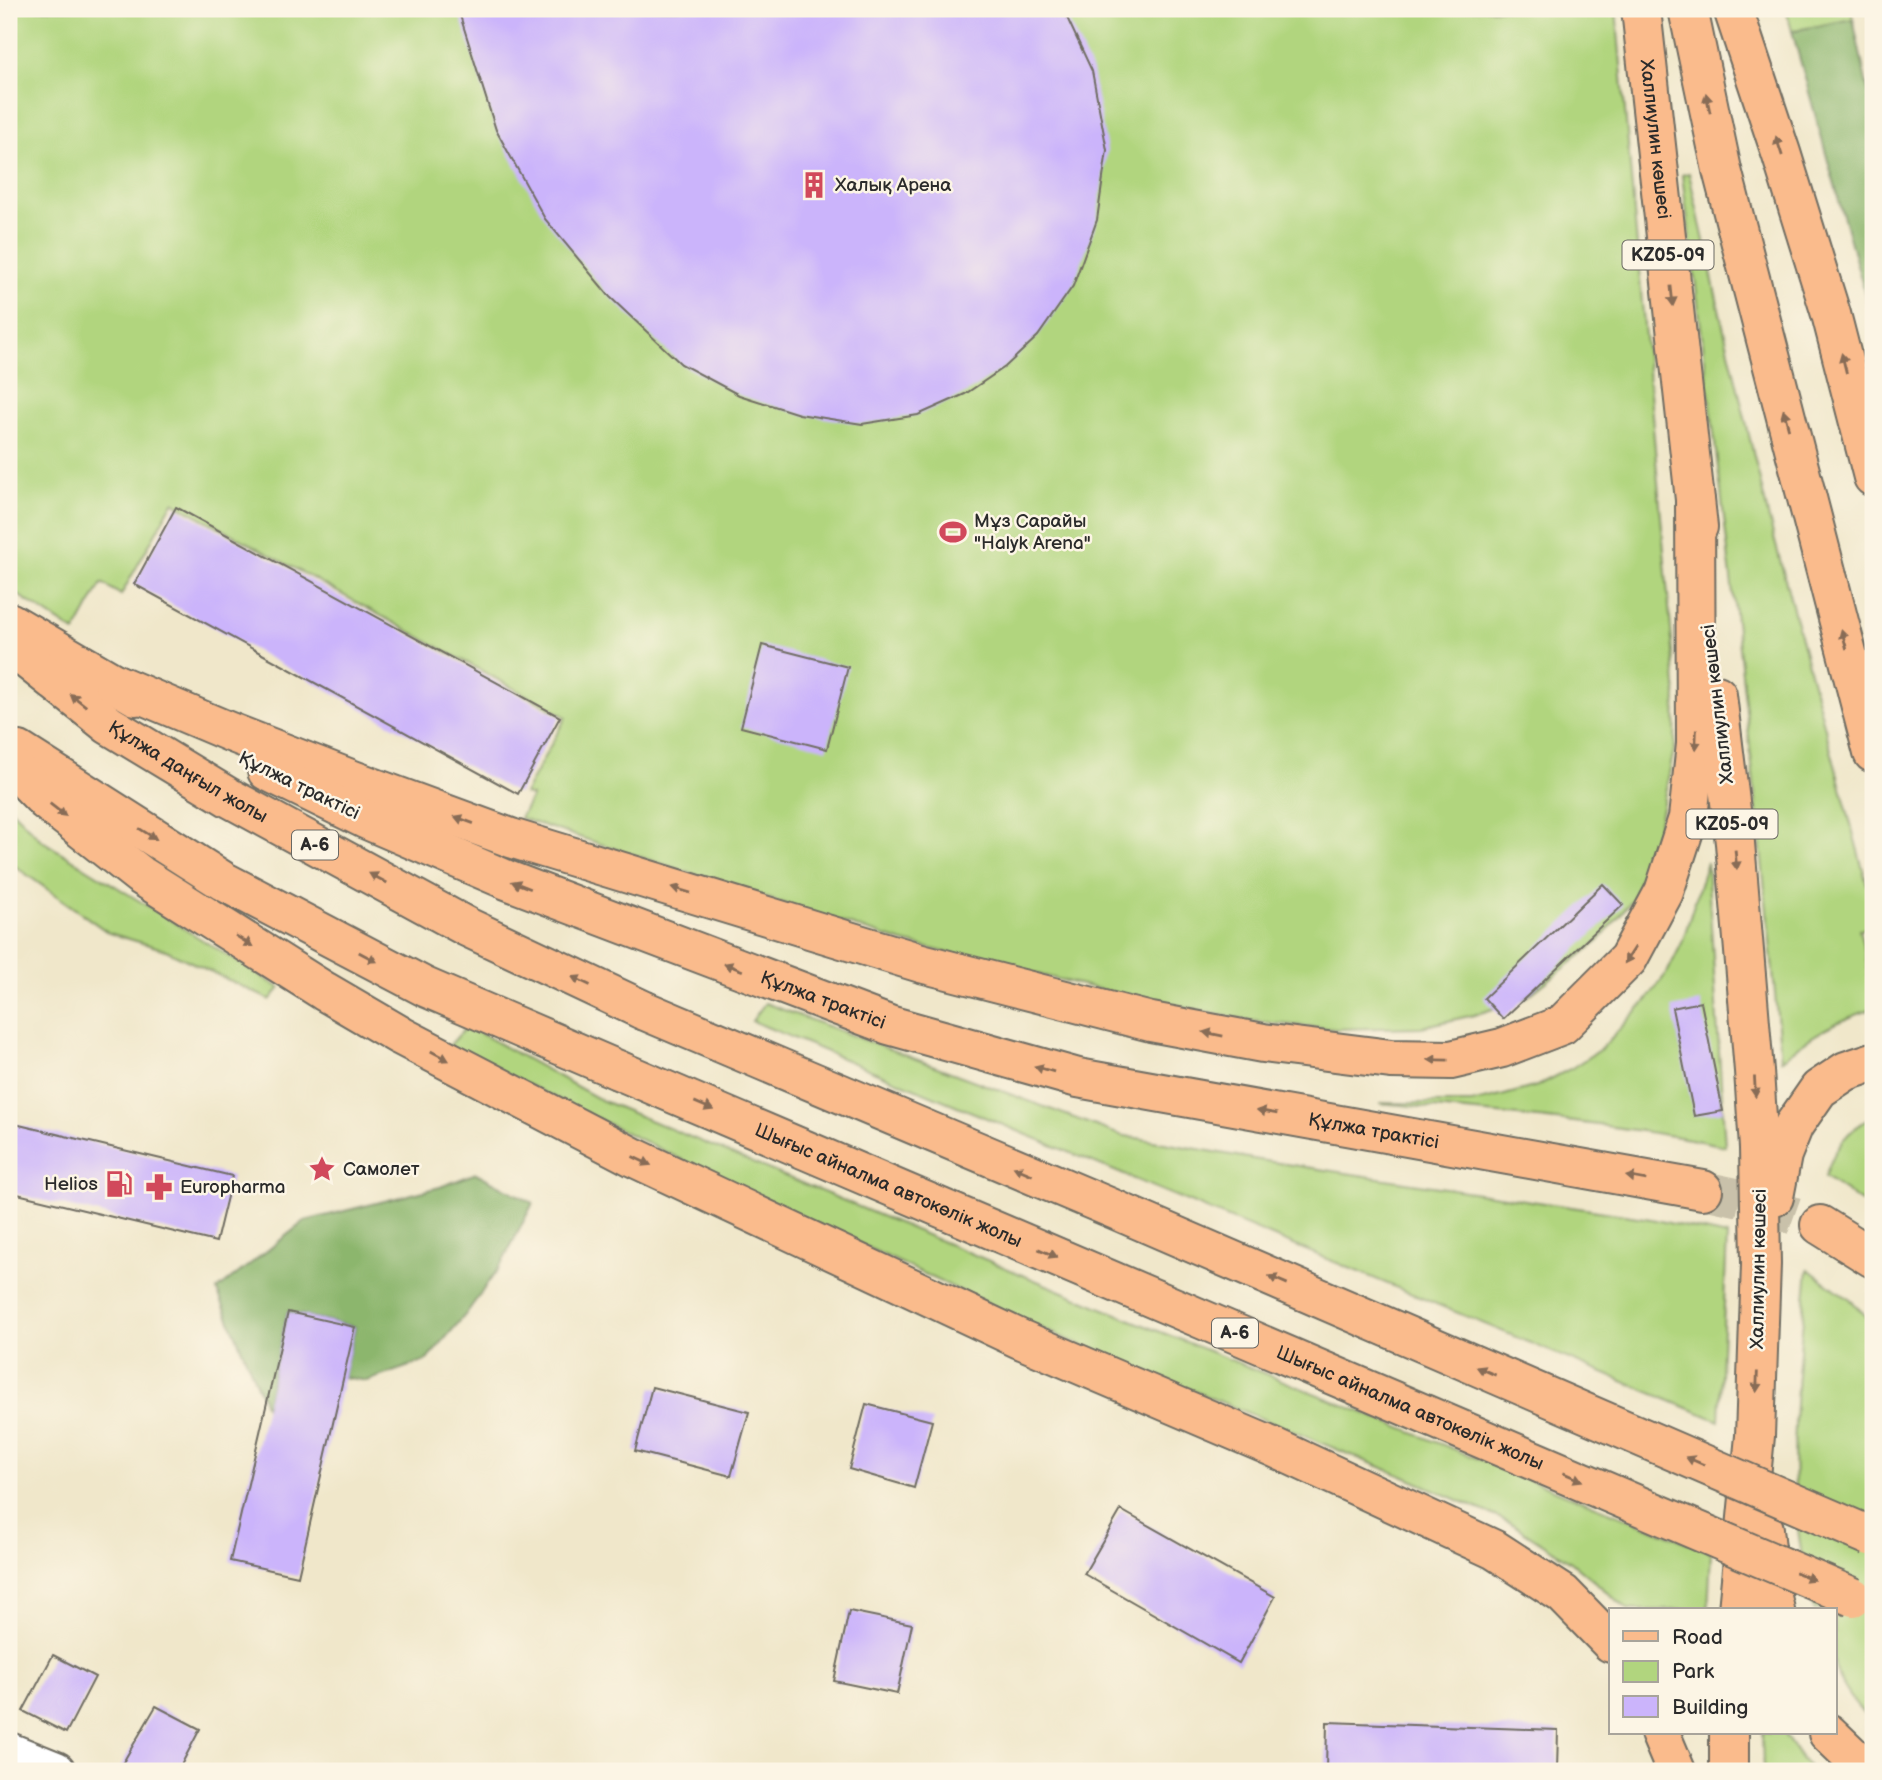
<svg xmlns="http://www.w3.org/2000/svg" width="1882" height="1780" font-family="'Balsamiq Sans',sans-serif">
	<rect width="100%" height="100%" fill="#fcf5e5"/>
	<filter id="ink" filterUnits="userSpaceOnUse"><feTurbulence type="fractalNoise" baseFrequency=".0143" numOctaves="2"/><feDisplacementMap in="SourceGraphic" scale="14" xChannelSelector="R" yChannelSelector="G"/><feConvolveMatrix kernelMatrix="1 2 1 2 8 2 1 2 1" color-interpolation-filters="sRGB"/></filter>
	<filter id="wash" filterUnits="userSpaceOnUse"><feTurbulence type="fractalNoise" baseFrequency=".00686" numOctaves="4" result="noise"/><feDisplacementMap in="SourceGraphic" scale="28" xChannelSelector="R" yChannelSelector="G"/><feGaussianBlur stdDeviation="1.57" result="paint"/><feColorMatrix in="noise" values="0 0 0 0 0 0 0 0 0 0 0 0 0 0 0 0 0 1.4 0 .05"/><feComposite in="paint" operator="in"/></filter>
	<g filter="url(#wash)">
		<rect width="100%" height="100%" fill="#f0e7ca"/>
		<!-- green -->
		<path fill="#b1d57e" stroke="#6e8054" stroke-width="2" d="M 9,9 L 1616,9 L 1676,686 L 1675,745 L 1658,827 L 1632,900 L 1599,941 L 1524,999 L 1474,1015 L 1421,1027 L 1335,1029 L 1252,1021 L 1107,991 L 903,942 L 520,818 L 532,796 L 524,794 L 566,717 L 173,502 L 121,595 L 102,583 L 75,632 L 9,589 Z
			M 1786,9 L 1851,9 L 1853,19 L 1792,31 Z
			M 1689,173 L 1720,313 L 1769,519 L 1873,907 L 1873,928 L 1859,929 L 1866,957 L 1873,1009 C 1837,1020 1810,1036 1781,1060 C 1755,765 1719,470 1682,175 Z
			M 9,807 L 41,840 L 280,988 L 270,1000 L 166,950 L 109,933 L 9,862 Z
			M 1707,862 L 1725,1146 C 1611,1122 1495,1114 1379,1103 L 1471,1103 L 1501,1096 L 1537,1086 L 1572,1068 L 1602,1048 L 1647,1000 L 1668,971 L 1682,943 Z
			M 765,1003 L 1120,1135 L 1259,1160 L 1651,1219 L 1727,1236 L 1719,1421 L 752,1021 Z
			M 467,1026 L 601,1100 L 1136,1322 L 1711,1552 L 1708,1610 L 1629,1610 L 1571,1562 L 1509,1522 L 1400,1475 L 1047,1331 L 746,1191 L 449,1046 Z
			M 1873,1117 L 1873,1210 L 1825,1177 C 1835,1147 1845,1131 1873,1117 Z
			M 1808,1269 L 1853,1302 L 1873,1325 L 1873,1722 C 1859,1711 1840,1684 1835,1667 C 1832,1654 1835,1625 1835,1610 L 1814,1610 C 1781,1499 1797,1382 1808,1269 Z
			M 1762,1733 L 1783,1733 L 1802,1760 L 1814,1771 L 1763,1771 Z"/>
		<!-- forest -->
		<path fill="#8cb66d" stroke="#5c704c" stroke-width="2" d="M 1853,19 L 1873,115 L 1873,323 L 1792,31 Z
			M 476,1173 L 533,1203 L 501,1265 L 466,1314 L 427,1360 L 367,1381 L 343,1377 L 355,1327 L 288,1312 L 266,1407 L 217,1290 L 305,1221 L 440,1187 Z"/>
		<g id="blocks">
			<!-- building -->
			<path fill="#cbb4fb" d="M 458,9 L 1063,9 L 1092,71 L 1107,150 L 1097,220 L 1073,286 L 1038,336 L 1005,367 L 965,394 L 918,415 L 862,424 L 799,414 L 739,395 L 681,364 L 610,297 L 545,219 L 496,130 Z
				M 176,507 L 560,717 L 518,794 L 134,584 Z
				M 762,645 L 848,667 L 827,749 L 741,727 Z
				M 1603,884 L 1623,905 L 1503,1019 L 1484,998 Z
				M 1701,1002 L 1723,1111 L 1694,1116 L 1672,1008 Z
				M 15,1124 L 232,1176 L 216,1242 L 9,1192 L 9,1152 Z
				M 288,1312 L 355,1327 L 298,1576 L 230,1561 Z
				M 652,1387 L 749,1412 L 731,1476 L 635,1451 Z
				M 866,1404 L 932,1421 L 914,1488 L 849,1469 Z
				M 1121,1510 L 1275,1597 L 1239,1663 L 1084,1574 Z
				M 849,1611 L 912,1624 L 897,1694 L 834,1681 Z
				M 53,1655 L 95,1677 L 66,1733 L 23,1711 Z
				M 156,1706 L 200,1729 L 178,1771 L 118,1771 Z
				M 1327,1722 L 1558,1730 L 1557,1771 L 1326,1771 Z"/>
		</g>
	</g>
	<g filter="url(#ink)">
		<use href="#blocks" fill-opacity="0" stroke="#706d63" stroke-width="2"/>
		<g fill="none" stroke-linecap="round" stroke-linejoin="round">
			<!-- major-tunnel -->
			<path stroke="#c9c1aa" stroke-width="38" stroke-dasharray="38 19" stroke-linecap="butt" d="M 1703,1190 L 1750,1200 L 1820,1225"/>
			<defs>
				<path id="minor" d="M 9,1752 L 56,1771"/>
				<g id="major">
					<path id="s1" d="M 1641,9 L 1698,527"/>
					<path d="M 1688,9 L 1722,170 L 1873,753"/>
					<path d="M 1733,9 L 1781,153 L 1831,314 L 1873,477"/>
					<path d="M 9,622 L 136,696"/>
					<path id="s2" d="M 9,645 L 109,725 L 228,797 L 467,927 L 643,1010"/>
					<path d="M 114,683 L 230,732 L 353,780 L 511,838 L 921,963 L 1151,1022 L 1263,1043 L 1391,1059 L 1451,1060 L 1502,1048 L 1562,1025 L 1628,959 L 1664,892 L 1688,818 L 1696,744 L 1695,501"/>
					<path d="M 1717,695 L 1735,843 L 1754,1071 L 1759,1148 L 1761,1264 L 1755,1436 L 1738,1610"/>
					<path d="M 19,751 L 223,881 L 425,987 L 618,1070"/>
					<path d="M 9,763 L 46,801 L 140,875 L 324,991 L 401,1036 L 633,1157 L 1020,1339 L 1273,1447 L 1495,1550 L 1563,1594 L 1611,1643"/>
					<path id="s3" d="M 267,771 L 365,819 L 507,880 L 889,1025 L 1078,1078 L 1703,1190"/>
					<path d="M 1774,1197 L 1782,1155 L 1794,1125 L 1819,1089 L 1846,1071 L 1873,1062"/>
					<path d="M 1820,1225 L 1873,1258"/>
					<path d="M 1764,1529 L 1770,1589 L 1775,1610"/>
					<path d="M 1660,1733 L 1676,1771"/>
					<path d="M 1729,1733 L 1729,1771"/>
					<path d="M 1828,1733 L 1853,1757 L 1873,1771"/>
				</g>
			</defs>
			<!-- minor casing -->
			<use href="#minor" stroke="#706d63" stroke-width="42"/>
			<!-- major casing -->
			<use href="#major" stroke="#706d63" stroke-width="42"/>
			<!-- minor -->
			<use href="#minor" stroke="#fff" stroke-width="38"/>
			<!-- major -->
			<use href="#major" stroke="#fabb8c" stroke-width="38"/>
			<defs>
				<g id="major-bridge">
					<path d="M 643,1010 L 1116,1210 L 1870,1536"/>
					<path id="s4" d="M 618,1070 L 1853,1597"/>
				</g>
			</defs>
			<!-- major-bridge casing -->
			<use href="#major-bridge" stroke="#706d63" stroke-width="42" stroke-linecap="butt"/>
			<!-- major-bridge -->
			<use href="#major-bridge" stroke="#fabb8c" stroke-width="38"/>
		</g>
		<!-- one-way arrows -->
		<defs><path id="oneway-solid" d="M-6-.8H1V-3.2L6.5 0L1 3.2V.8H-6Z" transform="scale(1.75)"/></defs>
		<g fill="#886c57">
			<use href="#oneway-solid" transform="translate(1708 103) rotate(-102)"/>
			<use href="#oneway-solid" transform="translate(1779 146) rotate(-108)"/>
			<use href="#oneway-solid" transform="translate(1672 296) rotate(84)"/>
			<use href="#oneway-solid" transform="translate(1844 363) rotate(-104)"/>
			<use href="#oneway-solid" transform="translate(1786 419) rotate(-105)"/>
			<use href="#oneway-solid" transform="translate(1844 639) rotate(-105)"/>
			<use href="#oneway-solid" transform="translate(78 700) rotate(-142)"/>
			<use href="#oneway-solid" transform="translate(1696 740) rotate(92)"/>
			<use href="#oneway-solid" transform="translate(58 810) rotate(38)"/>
			<use href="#oneway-solid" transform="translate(464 820) rotate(-160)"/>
			<use href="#oneway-solid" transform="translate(148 834) rotate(32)"/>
			<use href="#oneway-solid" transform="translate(1736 860) rotate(85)"/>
			<use href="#oneway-solid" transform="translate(378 878) rotate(-152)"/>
			<use href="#oneway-solid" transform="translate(521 885) rotate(-159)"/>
			<use href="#oneway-solid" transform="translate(681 890) rotate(-163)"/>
			<use href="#oneway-solid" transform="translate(244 941) rotate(32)"/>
			<use href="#oneway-solid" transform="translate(1630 955) rotate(123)"/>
			<use href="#oneway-solid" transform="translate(368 957) rotate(28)"/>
			<use href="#oneway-solid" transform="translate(733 967) rotate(-159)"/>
			<use href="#oneway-solid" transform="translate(581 981) rotate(-155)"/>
			<use href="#oneway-solid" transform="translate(1213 1034) rotate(-169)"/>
			<use href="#oneway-solid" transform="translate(440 1056) rotate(28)"/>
			<use href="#oneway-solid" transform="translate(1438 1060) rotate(-179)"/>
			<use href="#oneway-solid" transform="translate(1044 1069) rotate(-164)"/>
			<use href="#oneway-solid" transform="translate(1755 1087) rotate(87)"/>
			<use href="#oneway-solid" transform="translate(704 1106) rotate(23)"/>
			<use href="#oneway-solid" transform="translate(1267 1112) rotate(-170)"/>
			<use href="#oneway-solid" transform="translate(642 1161) rotate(25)"/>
			<use href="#oneway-solid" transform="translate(1023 1171) rotate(-157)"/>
			<use href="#oneway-solid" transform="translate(1636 1178) rotate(-170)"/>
			<use href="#oneway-solid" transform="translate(1048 1253) rotate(23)"/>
			<use href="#oneway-solid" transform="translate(1278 1280) rotate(-157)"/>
			<use href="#oneway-solid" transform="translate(1486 1371) rotate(-157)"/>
			<use href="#oneway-solid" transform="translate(1757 1382) rotate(92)"/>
			<use href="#oneway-solid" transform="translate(1695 1461) rotate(-157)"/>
			<use href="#oneway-solid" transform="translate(1573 1477) rotate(23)"/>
			<use href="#oneway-solid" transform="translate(1805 1576) rotate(23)"/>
		</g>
	</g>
	<!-- icons -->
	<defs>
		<symbol id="building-bare" viewBox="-9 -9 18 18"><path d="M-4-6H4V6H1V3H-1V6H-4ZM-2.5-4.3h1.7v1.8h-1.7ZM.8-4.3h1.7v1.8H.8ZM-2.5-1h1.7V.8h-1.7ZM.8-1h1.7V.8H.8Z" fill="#d1495b" stroke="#fcf5e5" stroke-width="2.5" paint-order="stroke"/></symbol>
		<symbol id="stadium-bare" viewBox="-9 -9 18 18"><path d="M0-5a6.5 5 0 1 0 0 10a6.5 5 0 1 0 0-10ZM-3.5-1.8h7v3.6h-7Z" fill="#d1495b" stroke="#fcf5e5" stroke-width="2.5" paint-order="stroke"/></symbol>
		<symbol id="sight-bare" viewBox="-9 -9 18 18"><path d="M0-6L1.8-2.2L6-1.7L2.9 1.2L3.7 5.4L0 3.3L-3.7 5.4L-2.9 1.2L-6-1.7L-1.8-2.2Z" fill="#d1495b" stroke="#fcf5e5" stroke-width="2.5" paint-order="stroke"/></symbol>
		<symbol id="fuel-bare" viewBox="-9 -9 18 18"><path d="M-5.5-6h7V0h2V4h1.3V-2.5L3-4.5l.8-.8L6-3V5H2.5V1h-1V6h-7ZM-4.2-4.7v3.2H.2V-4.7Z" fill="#d1495b" stroke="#fcf5e5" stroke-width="2.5" paint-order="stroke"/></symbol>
		<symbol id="pharmacy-bare" viewBox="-9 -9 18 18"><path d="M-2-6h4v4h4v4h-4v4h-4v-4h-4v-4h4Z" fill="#d1495b" stroke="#fcf5e5" stroke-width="2.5" paint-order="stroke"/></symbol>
	</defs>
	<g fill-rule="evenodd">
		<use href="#building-bare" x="795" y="166" width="38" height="38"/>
		<use href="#stadium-bare" x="934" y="513" width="38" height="38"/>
		<use href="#sight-bare" x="303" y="1150" width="38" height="38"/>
		<use href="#fuel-bare" x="100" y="1165" width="38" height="38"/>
		<use href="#pharmacy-bare" x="140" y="1168" width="38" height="38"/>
	</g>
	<g text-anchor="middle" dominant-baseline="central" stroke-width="5" stroke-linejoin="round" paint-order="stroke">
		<!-- shield labels -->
		<g fill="#fcf5e5" stroke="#6a6863" stroke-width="2">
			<rect x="1622.5" y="240.5" width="91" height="29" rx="5"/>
			<rect x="1686.5" y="809.5" width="91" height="29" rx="5"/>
			<rect x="292" y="830.5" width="46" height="29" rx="5"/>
			<rect x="1212" y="1318.5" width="46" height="29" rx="5"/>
		</g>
		<g font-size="18" font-weight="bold" fill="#2b2b2b">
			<text x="1668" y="255">KZ05-09</text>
			<text x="1732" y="824">KZ05-09</text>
			<text x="315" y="845">A-6</text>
			<text x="1235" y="1333">A-6</text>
		</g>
		<!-- street labels -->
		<g font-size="19" fill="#2b2b2b" stroke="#fcf5e5">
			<text stroke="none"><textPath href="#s1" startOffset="131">Халлиулин көшесі</textPath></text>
			<text transform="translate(1718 704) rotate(-97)">Халлиулин көшесі</text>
			<text stroke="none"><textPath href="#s2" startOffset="220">Құлжа даңғыл жолы</textPath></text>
			<text transform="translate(299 786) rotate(26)">Құлжа трактісі</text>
			<text stroke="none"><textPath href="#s3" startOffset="602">Құлжа трактісі</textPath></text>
			<text stroke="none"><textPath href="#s3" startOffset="1169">Құлжа трактісі</textPath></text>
			<text stroke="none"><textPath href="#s4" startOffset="294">Шығыс айналма автокөлік жолы</textPath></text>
			<text transform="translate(1759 1269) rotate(-89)">Халлиулин көшесі</text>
			<text stroke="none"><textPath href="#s4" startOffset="861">Шығыс айналма автокөлік жолы</textPath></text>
		</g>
		<!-- poi labels -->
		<g font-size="19" fill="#2b2b2b" stroke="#fcf5e5" text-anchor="start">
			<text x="835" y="185">Халық Арена</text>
			<text x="974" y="521">Мұз Сарайы<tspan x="974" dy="22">"Halyk Arena"</tspan></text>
			<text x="343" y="1169">Самолет</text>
			<text x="98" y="1184" text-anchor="end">Helios</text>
			<text x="180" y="1187">Europharma</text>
		</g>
	</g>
	<!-- margin -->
	<rect width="1882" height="1780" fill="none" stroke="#fcf5e5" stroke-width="35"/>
	<!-- legend -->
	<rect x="1609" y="1608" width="228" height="126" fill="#fcf5e5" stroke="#a8a49b" stroke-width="2"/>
	<rect x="1623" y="1631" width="35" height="10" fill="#fabb8c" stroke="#a8a49b" stroke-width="2"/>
	<text x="1672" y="1644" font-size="21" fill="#2b2b2b">Road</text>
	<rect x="1623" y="1661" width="35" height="21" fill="#b1d57e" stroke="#a8a49b" stroke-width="2"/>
	<text x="1672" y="1678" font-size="21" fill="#2b2b2b">Park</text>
	<rect x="1623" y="1696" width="35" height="21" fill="#cbb4fb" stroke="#a8a49b" stroke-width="2"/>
	<text x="1672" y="1714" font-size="21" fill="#2b2b2b">Building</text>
</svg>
